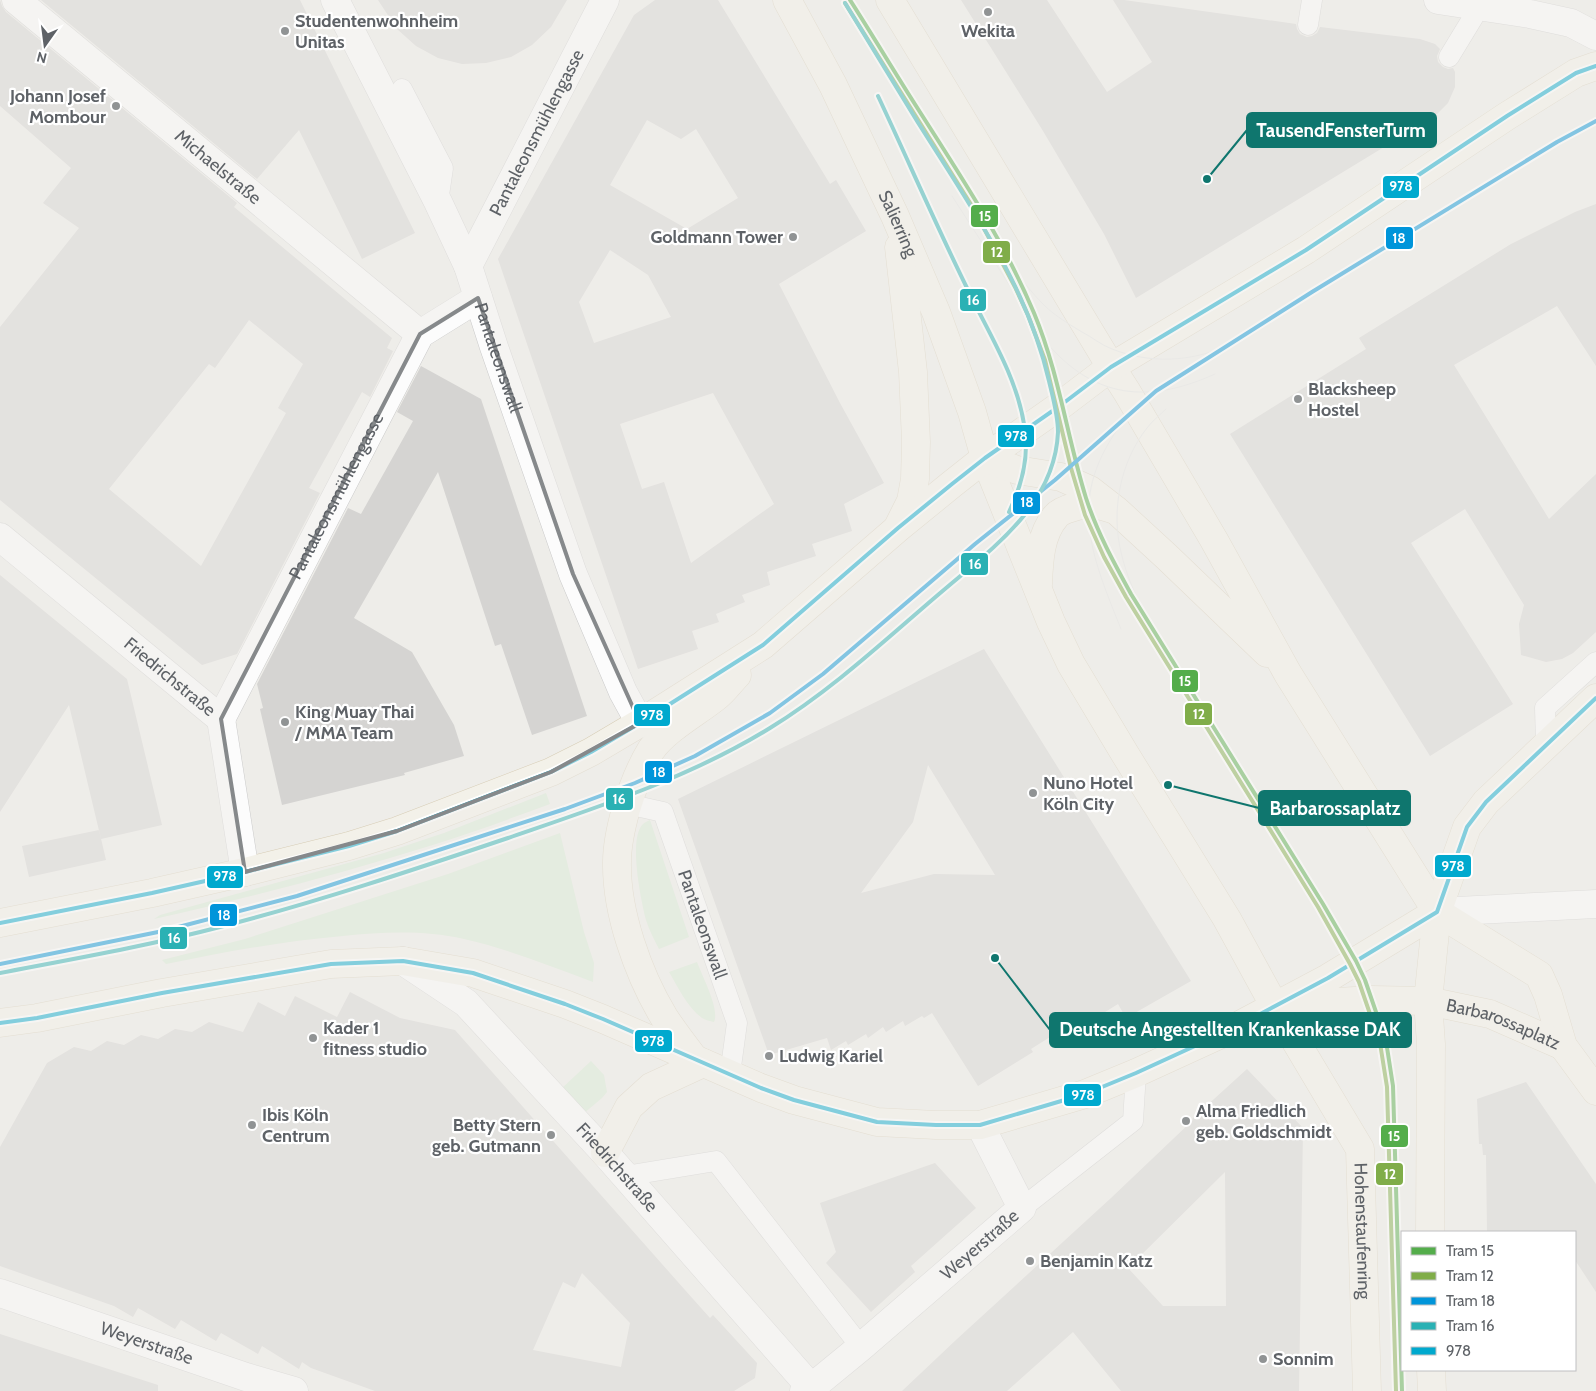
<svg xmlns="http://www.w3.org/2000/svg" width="1596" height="1391" font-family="Cabin,sans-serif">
	<rect width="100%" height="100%" fill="#eeede9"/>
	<!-- green -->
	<path fill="#d7ebd4" d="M 546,793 L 550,804 C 512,818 474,832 436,844 C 343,873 249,898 154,919 L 160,915 L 384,853 L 444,833 Z
		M 650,820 L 689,937 L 659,949 C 654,939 649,930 646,920 C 641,901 628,838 643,824 C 645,822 648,821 650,820 Z
		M 560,833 L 584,932 L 594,963 L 593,982 C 551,966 508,949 464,939 C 424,930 383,932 343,936 C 283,941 225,952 166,964 L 162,960 L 245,939 L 448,874 Z
		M 697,962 C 702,976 720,1009 714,1022 C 710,1021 705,1020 702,1018 C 687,1007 678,987 669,972 Z
		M 591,1061 L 604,1075 L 607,1092 L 602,1098 L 583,1114 L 561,1089 Z"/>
	<!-- building -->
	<path fill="#d5d4d2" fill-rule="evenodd" d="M 0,0 L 2,6 L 6,12 L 237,203 L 234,207 L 392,338 L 387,348 L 393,351 L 370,397 L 362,392 L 309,488 L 320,493 L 237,654 L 202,665 L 0,500 L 0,327 L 79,228 L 43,203 L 71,168 L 0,106 ZM 249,320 L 303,364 L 278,408 L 286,413 L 201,566 L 109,489 L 209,364 L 215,368 Z
		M 41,0 L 300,0 L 415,233 L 362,259 L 299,130 L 257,179 Z
		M 378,0 L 567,0 L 551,27 L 532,45 L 511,57 L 486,63 L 462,64 L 438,58 L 416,46 L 397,29 Z
		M 655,0 L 718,0 L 830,184 L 836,180 L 866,231 L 779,284 L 840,403 L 884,483 L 844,504 L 852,531 L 812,544 L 816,556 L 767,572 L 770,585 L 742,595 L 745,602 L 716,614 L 719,622 L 692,631 L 698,649 L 638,669 L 498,259 L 634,15 ZM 647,120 L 681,139 L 696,129 L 738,198 L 687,229 L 610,185 ZM 610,250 L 648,275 L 671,317 L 594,343 L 579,302 ZM 713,393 L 774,504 L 691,563 L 664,482 L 642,489 L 620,424 Z
		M 961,0 L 1047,0 L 1107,92 L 1152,62 L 1113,0 L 1124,0 L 1296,24 L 1297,29 L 1300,34 L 1307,37 L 1312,36 L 1317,33 L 1320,27 L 1420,39 L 1435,44 L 1440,49 L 1437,56 L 1438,62 L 1443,67 L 1448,69 L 1453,68 L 1455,72 L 1455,87 L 1448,103 L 1435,116 L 1136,298 L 1104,234 L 1043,131 Z
		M 1596,204 L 1596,366 L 1557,306 L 1454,365 L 1549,519 L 1596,474 L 1596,632 L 1573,653 L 1562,659 L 1546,662 L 1521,655 L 1519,624 L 1524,605 L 1465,509 L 1411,543 L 1513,704 L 1430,756 L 1230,434 L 1366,349 L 1359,338 L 1511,244 L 1575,212 Z
		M 421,366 L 481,399 L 587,716 L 532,735 L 501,644 L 495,646 L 438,472 L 354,618 L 412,652 L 454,725 L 464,756 L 404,773 L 405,775 L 282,805 L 260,709 L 263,708 L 257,684 L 348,508 L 361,514 L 413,421 L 397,412 Z
		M 0,575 L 127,679 L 162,825 L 101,839 L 69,705 L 0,812 Z
		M 984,649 L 1191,981 L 1126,1018 L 1118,1004 L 1081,1027 L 1077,1020 L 1031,1049 L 1033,1052 L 978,1086 L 932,1013 L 924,1018 L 922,1016 L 905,1026 L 903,1021 L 886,1032 L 883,1027 L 868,1038 L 866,1034 L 848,1045 L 846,1041 L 831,1050 L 827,1038 L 769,1055 L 678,799 ZM 928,765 L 995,875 L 934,874 L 861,893 L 913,822 Z
		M 99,830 L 106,860 L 29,877 L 22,846 Z
		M 350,992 L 400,1018 L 455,1030 L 685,1290 L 710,1318 L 713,1315 L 757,1363 L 755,1378 L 734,1391 L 375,1391 L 311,1368 L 302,1362 L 299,1369 L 262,1346 L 258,1354 L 221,1333 L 216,1341 L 181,1320 L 175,1329 L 138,1308 L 133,1317 L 114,1306 L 0,1266 L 0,1147 L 47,1063 L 74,1047 L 91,1051 L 107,1041 L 124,1045 L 141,1035 L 158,1039 L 175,1029 L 192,1032 L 209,1022 L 243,1032 L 258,1002 L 285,1016 L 295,996 L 337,1017 ZM 582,1273 L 630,1323 L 621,1367 L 533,1350 L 563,1282 L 575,1288 Z
		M 1247,1069 L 1303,1128 L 1299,1391 L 1121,1391 L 1073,1332 L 1007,1391 L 902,1391 L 957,1339 L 1111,1198 L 1193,1120 L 1192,1119 ZM 1225,1172 L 1226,1306 L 1163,1306 L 1128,1268 Z
		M 1526,1082 L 1596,1184 L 1596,1292 L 1575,1260 L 1575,1232 L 1487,1232 L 1486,1155 L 1483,1155 L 1482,1144 L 1479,1144 L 1477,1099 Z
		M 935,1163 L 976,1208 L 911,1266 L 915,1272 L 871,1312 L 826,1263 L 836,1252 L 820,1203 Z
		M 0,1334 L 158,1385 L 158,1391 L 0,1391 Z"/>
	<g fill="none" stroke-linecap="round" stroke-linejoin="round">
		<defs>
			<g id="service">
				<path d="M 1308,25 L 1312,0"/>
				<path d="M 1449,57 L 1480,6"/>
				<path d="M 402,89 L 443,168 L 438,202"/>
				<path d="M 1546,745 L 1545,708 L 1596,662"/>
				<path id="s1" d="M 627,804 L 663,812 L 737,1023 L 730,1074"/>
				<path d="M 625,1176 L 716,1161 L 861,1347"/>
				<path d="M 1022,1208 L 1133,1121 L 1136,1073"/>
			</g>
			<g id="minor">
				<path id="s2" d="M 16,0 L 420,334"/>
				<path id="s3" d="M 335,0 L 438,202 L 468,266 L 494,347 L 573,574 L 623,692 L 640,723"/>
				<path d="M 1438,0 L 1530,14 L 1571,23 L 1596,36"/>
				<path id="s4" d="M 468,266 L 605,0"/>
				<path id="s5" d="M 0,537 L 221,719 L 245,872"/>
				<path id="s6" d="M 221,719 L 420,334 L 478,298"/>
				<path d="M 1437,912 L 1596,904"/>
				<path id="s7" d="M 403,961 L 466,1003 L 605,1153 L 814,1391"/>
				<path id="s8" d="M 0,1293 L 246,1377 L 294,1391"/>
				<path id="s9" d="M 804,1391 L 811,1388 L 861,1347 L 1022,1208 L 980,1125"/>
			</g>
			<g id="primary">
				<path id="s10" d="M 787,0 L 833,85 L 895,216 L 936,312 L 972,412 L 985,458 L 1051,622 L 1071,664 L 1125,754 L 1227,919 L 1274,1005 L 1360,1149 L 1367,1391"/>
				<path d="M 890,0 L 1111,367 L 1127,392 L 1214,540 L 1288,674 L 1437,912 L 1539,975 L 1548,995 L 1563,1046 L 1596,1091"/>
				<path d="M 899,247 L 913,372 L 916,442 L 915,479 L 911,501 L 899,525"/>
				<path d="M 985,458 L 1017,470 L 1061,477 L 1090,490 L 1117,511 L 1167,557 L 1267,653"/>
				<path d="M 1038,584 C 1039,561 1040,534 1056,516 C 1060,511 1070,508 1077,506 C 1091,503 1102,505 1115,510"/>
				<path d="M 0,923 L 152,893 L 245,872 L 349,846 L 397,831 L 551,772 L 591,752 L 640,723 L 763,645 L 898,528 L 952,484 L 985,458 L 1061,405 L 1111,367 L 1306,250 L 1507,116 L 1576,73 L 1596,66"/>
				<path id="s11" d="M 1285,1005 L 1372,1000 L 1428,1001 L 1490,1014 L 1563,1046"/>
				<path d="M 0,1023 L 37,1018 L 162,993 L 331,964 L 403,961 L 473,973 L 565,1004 L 603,1019 L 761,1088 L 794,1100 L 877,1122 L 936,1125 L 980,1125 L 1085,1094 L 1136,1073 L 1232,1029 L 1328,978 L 1437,912"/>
				<path d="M 693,1057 C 683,1044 673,1031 664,1017 C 638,974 616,912 617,862 C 617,844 621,827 626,809 C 632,789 640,768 651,750 C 666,729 696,713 716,697 C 724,691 730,682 737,675"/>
				<path d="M 605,1153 L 629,1107 L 651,1087 L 703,1063"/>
				<path d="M 1430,1232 L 1431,1044 L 1428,1001 L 1437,912 L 1467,827 L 1486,802 L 1596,698"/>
				<path d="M 1431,1370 L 1432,1391"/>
			</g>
		</defs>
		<!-- service casing -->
		<use href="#service" stroke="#cbcbcb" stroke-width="21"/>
		<!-- minor casing -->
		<use href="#minor" stroke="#cbcbcb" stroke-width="29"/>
		<!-- primary casing -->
		<use href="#primary" stroke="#d7cdb6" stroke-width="29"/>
		<!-- service -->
		<use href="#service" stroke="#fcfcfc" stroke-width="20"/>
		<!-- minor -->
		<use href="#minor" stroke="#fcfcfc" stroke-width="28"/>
		<!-- primary -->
		<use href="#primary" stroke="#f3f1e9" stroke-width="28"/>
		<!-- tram -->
		<path stroke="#e3e4e3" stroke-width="1" d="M 952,196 L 1046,342 C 1094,399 1149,404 1215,374
			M 1017,274 C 1028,287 1039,302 1053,313 C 1062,320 1072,326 1082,332 C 1092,337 1101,345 1112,349 C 1150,364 1190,362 1227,346
			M 1146,617 C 1136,596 1126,575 1121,552 C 1111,511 1120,462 1147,428 C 1152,421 1160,415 1166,409
			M 1121,629 C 1087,545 1066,492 1129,414"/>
		<defs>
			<path id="bus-1" d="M 0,923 L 152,893 L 245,872 L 349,846 L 397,831 L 551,772 L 591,752 L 640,723 L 763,645 L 898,528 L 952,484 L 985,458 L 1061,405 L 1111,367 L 1306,250 L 1507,116 L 1576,73 L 1596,66
				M 0,1023 L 37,1018 L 162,993 L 331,964 L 403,961 L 473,973 L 565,1004 L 603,1019 L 761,1088 L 794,1100 L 877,1122 L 936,1125 L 980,1125 L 1085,1094 L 1136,1073 L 1232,1029 L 1328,978 L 1437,912 L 1467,827 L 1486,802 L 1596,698"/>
		</defs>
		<!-- bus-1 casing -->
		<use href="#bus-1" stroke="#fff" stroke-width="8"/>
		<!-- bus-1 -->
		<use href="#bus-1" stroke="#00a9ce" stroke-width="4"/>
		<defs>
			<path id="tram-1" d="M 850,0 C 873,36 895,73 918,109 C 960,175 1004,241 1034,313 C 1059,373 1067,437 1086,498 C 1097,532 1114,563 1131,594 L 1323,904 L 1356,961 L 1365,980 L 1386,1041 L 1393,1086 L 1402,1391"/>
			<path id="tram-2" d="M 845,3 L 972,206 L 1015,287 L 1028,315 L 1045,360 L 1071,468 L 1085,515 L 1104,557 L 1126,597 L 1318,907 L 1350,964 L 1359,982 L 1380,1043 L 1387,1087 L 1396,1391"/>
			<path id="tram-3" d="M 0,964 L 163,931 L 297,896 L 565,809 L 635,783 L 695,756 L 770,713 L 823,674 L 975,544 L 1055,480 L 1156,391 L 1312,292 L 1557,142 L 1596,121"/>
			<path id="tram-4" d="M 878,96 C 908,160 936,225 967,288 C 988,332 1016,375 1024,424 C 1030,455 1022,485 1009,512
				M 0,973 C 73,959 147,946 220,927 C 317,902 413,870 508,838 C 598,807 689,778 770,728 C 832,690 885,640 939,594 C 990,550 1055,506 1058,432 C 1058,415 1053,398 1049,381 C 1027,285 969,204 917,121 C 893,82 869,42 845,3"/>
		</defs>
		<!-- tram-1 casing -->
		<use href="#tram-1" stroke="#fff" stroke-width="8"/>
		<!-- tram-2 casing -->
		<use href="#tram-2" stroke="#fff" stroke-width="8"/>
		<!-- tram-3 casing -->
		<use href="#tram-3" stroke="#fff" stroke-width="8"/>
		<!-- tram-4 casing -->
		<use href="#tram-4" stroke="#fff" stroke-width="8"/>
		<!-- tram-1 -->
		<use href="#tram-1" stroke="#54ad4b" stroke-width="4"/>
		<!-- tram-2 -->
		<use href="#tram-2" stroke="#80ad49" stroke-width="4"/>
		<!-- tram-3 -->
		<use href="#tram-3" stroke="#0095da" stroke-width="4"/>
		<!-- tram-4 -->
		<use href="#tram-4" stroke="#2ab1b4" stroke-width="4"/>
	</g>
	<!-- marked area -->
	<path d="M0 0H1596V1391H0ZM 478,298 L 573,574 L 640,723 L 551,772 L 397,831 L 245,872 L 221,719 L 420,334 Z" fill="#eeede9" fill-opacity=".55" fill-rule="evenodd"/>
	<path fill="none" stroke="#86898b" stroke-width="4" stroke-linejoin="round" d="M 478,298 L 573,574 L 640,723 L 551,772 L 397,831 L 245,872 L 221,719 L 420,334 Z"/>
	<!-- markers -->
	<g fill="#909394" stroke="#fff" stroke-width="2">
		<circle cx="988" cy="12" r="5"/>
		<circle cx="285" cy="31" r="5"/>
		<circle cx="116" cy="106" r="5"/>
		<circle cx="793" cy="237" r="5"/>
		<circle cx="1298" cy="399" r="5"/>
		<circle cx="285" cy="722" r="5"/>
		<circle cx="1033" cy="793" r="5"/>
		<circle cx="313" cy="1038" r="5"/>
		<circle cx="769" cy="1056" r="5"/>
		<circle cx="1186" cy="1121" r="5"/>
		<circle cx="252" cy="1125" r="5"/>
		<circle cx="551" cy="1135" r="5"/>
		<circle cx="1030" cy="1261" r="5"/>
		<circle cx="1263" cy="1359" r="5"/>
	</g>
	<g text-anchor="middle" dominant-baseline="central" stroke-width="4.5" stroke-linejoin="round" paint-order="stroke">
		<!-- poi labels -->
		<g font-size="18" font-weight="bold" fill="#5e6267" stroke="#fff" text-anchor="start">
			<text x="295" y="21">Studentenwohnheim<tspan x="295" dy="21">Unitas</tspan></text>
			<text x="988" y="31" text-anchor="middle">Wekita</text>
			<text x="106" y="96" text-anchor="end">Johann Josef<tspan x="106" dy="21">Mombour</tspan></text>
			<text x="783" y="237" text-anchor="end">Goldmann Tower</text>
			<text x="1308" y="389">Blacksheep<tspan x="1308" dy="21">Hostel</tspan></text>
			<text x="295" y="712">King Muay Thai<tspan x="295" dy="21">/ MMA Team</tspan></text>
			<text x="1043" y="783">Nuno Hotel<tspan x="1043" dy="21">Köln City</tspan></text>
			<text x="323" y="1028">Kader 1<tspan x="323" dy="21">fitness studio</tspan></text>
			<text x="779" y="1056">Ludwig Kariel</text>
			<text x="1196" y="1111">Alma Friedlich<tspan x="1196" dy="21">geb. Goldschmidt</tspan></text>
			<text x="262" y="1115">Ibis Köln<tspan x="262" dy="21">Centrum</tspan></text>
			<text x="541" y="1125" text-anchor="end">Betty Stern<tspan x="541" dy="21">geb. Gutmann</tspan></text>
			<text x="1040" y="1261">Benjamin Katz</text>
			<text x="1273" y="1359">Sonnim</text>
		</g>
		<!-- street labels -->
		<g font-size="18" fill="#5e6267" stroke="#fff">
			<text stroke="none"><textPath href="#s4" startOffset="150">Pantaleonsmühlengasse</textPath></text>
			<text stroke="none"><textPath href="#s2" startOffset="262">Michaelstraße</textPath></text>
			<text stroke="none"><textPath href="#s10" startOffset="250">Salierring</textPath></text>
			<text stroke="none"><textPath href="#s3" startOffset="394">Pantaleonswall</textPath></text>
			<text stroke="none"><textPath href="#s6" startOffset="251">Pantaleonsmühlengasse</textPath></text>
			<text stroke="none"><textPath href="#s5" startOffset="220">Friedrichstraße</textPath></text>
			<text stroke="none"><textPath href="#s1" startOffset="156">Pantaleonswall</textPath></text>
			<text stroke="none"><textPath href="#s11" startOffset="222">Barbarossaplatz</textPath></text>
			<text stroke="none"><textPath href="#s7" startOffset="299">Friedrichstraße</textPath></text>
			<text stroke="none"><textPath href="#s10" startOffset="1370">Hohenstaufenring</textPath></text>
			<text stroke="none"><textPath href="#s9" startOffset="229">Weyerstraße</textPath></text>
			<text stroke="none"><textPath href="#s8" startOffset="155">Weyerstraße</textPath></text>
		</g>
	</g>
	<!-- callouts -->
	<path fill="none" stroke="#0f766e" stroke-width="2" d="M1207 179L1247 130M1168 785L1259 808M995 958L1050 1030"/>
	<g fill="#0f766e" stroke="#fff" stroke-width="2">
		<circle cx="1207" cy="179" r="5"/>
		<circle cx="1168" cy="785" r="5"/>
		<circle cx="995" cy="958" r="5"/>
	</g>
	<g fill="#0f766e" stroke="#0f766e" stroke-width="2">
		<rect x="1247" y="113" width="189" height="34" rx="5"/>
		<rect x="1259" y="791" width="151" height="34" rx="5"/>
		<rect x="1050" y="1013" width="361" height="34" rx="5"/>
	</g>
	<g font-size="19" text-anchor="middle" font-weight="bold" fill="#fff">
		<text x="1341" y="137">TausendFensterTurm</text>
		<text x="1335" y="815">Barbarossaplatz</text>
		<text x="1230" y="1036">Deutsche Angestellten Krankenkasse DAK</text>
	</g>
	<g stroke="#fff" stroke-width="2">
		<rect x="1382" y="175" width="38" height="24" rx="5" fill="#00a9ce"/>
		<rect x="970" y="204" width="29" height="24" rx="5" fill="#54ad4b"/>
		<rect x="1385" y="226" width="29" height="24" rx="5" fill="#0095da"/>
		<rect x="982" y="240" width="29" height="24" rx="5" fill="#80ad49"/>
		<rect x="959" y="288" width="28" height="24" rx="5" fill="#2ab1b4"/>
		<rect x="997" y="424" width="38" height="24" rx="5" fill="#00a9ce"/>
		<rect x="1012" y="491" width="29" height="24" rx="5" fill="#0095da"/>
		<rect x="960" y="552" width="29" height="24" rx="5" fill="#2ab1b4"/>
		<rect x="1171" y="669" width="28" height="24" rx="5" fill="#54ad4b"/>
		<rect x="1184" y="702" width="29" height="24" rx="5" fill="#80ad49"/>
		<rect x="633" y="703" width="38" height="24" rx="5" fill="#00a9ce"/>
		<rect x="644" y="760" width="29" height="24" rx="5" fill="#0095da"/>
		<rect x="605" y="787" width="29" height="24" rx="5" fill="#2ab1b4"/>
		<rect x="1434" y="854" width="38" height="24" rx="5" fill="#00a9ce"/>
		<rect x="206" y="865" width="38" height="24" rx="5" fill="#00a9ce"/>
		<rect x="209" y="903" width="29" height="24" rx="5" fill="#0095da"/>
		<rect x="159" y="926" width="29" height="24" rx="5" fill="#2ab1b4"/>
		<rect x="634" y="1029" width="39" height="24" rx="5" fill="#00a9ce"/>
		<rect x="1063" y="1083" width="39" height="24" rx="5" fill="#00a9ce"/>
		<rect x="1380" y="1124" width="29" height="24" rx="5" fill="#54ad4b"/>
		<rect x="1375" y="1162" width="29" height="24" rx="5" fill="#80ad49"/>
	</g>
	<g font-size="14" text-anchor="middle" font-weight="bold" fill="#fff">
		<text x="1401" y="191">978</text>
		<text x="985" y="221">15</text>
		<text x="1399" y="243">18</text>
		<text x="997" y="257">12</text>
		<text x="973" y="305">16</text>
		<text x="1016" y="441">978</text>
		<text x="1027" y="507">18</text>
		<text x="975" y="569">16</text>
		<text x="1185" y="686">15</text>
		<text x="1199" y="719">12</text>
		<text x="652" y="720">978</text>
		<text x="659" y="777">18</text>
		<text x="619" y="804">16</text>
		<text x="1453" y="871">978</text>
		<text x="225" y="881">978</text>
		<text x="224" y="920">18</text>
		<text x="174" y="943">16</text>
		<text x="653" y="1046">978</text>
		<text x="1083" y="1100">978</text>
		<text x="1394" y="1141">15</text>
		<text x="1390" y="1179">12</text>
	</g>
	<!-- legend -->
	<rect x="1401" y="1231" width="175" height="140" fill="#ffffff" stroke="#bfc0c2"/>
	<rect x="1411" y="1247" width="25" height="8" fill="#54ad4b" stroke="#bfc0c2"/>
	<text x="1446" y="1256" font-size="15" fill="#5e6267">Tram 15</text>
	<rect x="1411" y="1272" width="25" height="8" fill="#80ad49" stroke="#bfc0c2"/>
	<text x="1446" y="1281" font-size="15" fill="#5e6267">Tram 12</text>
	<rect x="1411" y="1297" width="25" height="8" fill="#0095da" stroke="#bfc0c2"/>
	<text x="1446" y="1306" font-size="15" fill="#5e6267">Tram 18</text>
	<rect x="1411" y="1322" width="25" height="8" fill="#2ab1b4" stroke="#bfc0c2"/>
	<text x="1446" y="1331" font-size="15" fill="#5e6267">Tram 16</text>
	<rect x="1411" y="1347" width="25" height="8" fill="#00a9ce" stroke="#bfc0c2"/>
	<text x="1446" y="1356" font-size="15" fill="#5e6267">978</text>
	<!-- north arrow -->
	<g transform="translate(45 45) rotate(194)" stroke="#ffffff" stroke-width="4" paint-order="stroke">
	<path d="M0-4L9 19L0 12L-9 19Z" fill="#5e6267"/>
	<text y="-8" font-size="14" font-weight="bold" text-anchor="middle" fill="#5e6267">N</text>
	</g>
</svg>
